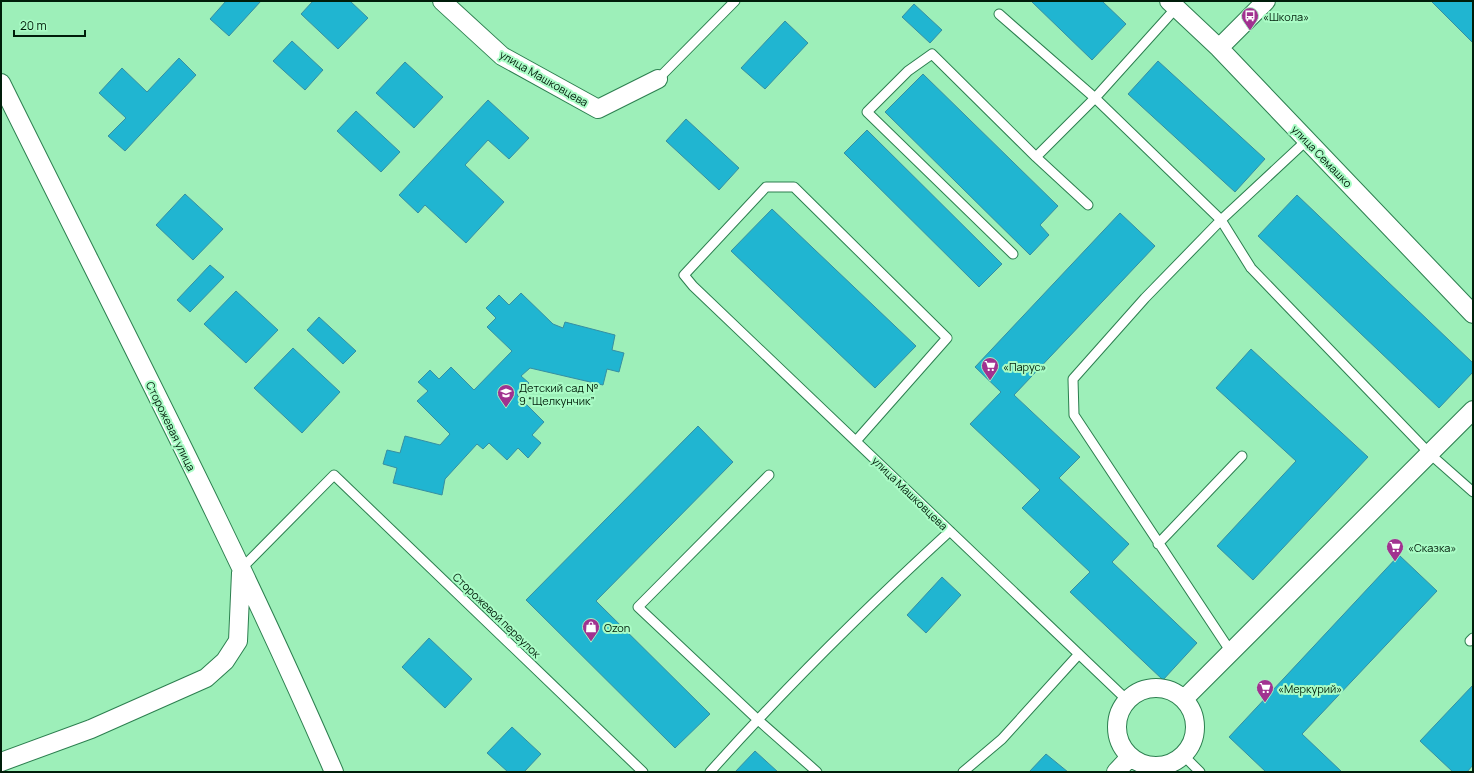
<svg xmlns="http://www.w3.org/2000/svg" width="1474" height="773" font-family="Manrope,sans-serif">
	<rect width="100%" height="100%" fill="#9defb9"/>
	<!-- building -->
	<path fill="#20b5d1" stroke="#368fa2" d="M 226,1 L 261,1 L 229,36 L 210,19 Z
		M 313,1 L 350,1 L 368,18 L 338,49 L 301,14 Z
		M 1031,1 L 1102,1 L 1126,24 L 1092,60 Z
		M 1431,1 L 1473,1 L 1473,43 Z
		M 914,4 L 942,30 L 930,43 L 902,17 Z
		M 785,21 L 808,43 L 765,89 L 741,68 Z
		M 292,41 L 323,70 L 305,90 L 273,61 Z
		M 179,58 L 196,75 L 125,151 L 108,136 L 126,118 L 99,93 L 122,68 L 147,92 Z
		M 1158,61 L 1265,159 L 1235,192 L 1128,94 Z
		M 405,62 L 443,97 L 414,128 L 376,93 Z
		M 923,74 L 1058,206 L 1040,225 L 1049,235 L 1030,255 L 885,112 Z
		M 488,100 L 529,138 L 509,159 L 488,140 L 465,165 L 504,202 L 466,243 L 425,205 L 418,213 L 399,195 Z
		M 356,111 L 400,152 L 381,172 L 337,131 Z
		M 686,119 L 739,168 L 719,190 L 666,141 Z
		M 867,130 L 1002,264 L 979,287 L 844,153 Z
		M 185,194 L 223,229 L 193,260 L 156,225 Z
		M 1297,195 L 1473,363 L 1473,372 L 1439,408 L 1258,236 Z
		M 772,209 L 916,346 L 875,388 L 731,251 Z
		M 1120,213 L 1155,246 L 1014,395 L 1080,457 L 1059,478 L 1129,544 L 1112,562 L 1197,643 L 1163,680 L 1070,592 L 1090,572 L 1022,508 L 1040,490 L 970,424 L 1001,392 L 975,367 Z
		M 210,265 L 224,277 L 190,312 L 177,300 Z
		M 236,291 L 278,330 L 246,363 L 204,324 Z
		M 521,293 L 553,324 L 563,328 L 565,322 L 615,335 L 612,350 L 624,353 L 619,372 L 607,369 L 603,385 L 530,368 L 521,376 L 529,383 L 517,395 L 544,422 L 532,435 L 541,443 L 528,458 L 518,448 L 507,460 L 489,443 L 483,449 L 477,444 L 445,479 L 442,495 L 393,483 L 397,468 L 383,464 L 387,450 L 400,453 L 405,436 L 440,445 L 450,434 L 417,401 L 428,391 L 418,382 L 430,370 L 439,379 L 451,367 L 474,390 L 512,351 L 487,327 L 496,318 L 486,308 L 499,295 L 509,305 Z
		M 319,317 L 356,351 L 343,364 L 307,330 Z
		M 293,348 L 340,392 L 302,433 L 254,388 Z
		M 1251,349 L 1368,457 L 1253,580 L 1217,546 L 1296,461 L 1216,388 Z
		M 698,426 L 733,462 L 596,601 L 710,714 L 675,748 L 526,600 Z
		M 1399,555 L 1437,591 L 1302,734 L 1342,772 L 1266,772 L 1229,737 Z
		M 942,577 L 961,595 L 926,633 L 907,615 Z
		M 429,638 L 472,679 L 445,708 L 402,667 Z
		M 1473,685 L 1473,765 L 1467,772 L 1453,772 L 1420,741 Z
		M 512,727 L 541,754 L 524,772 L 508,772 L 487,753 Z
		M 755,751 L 778,772 L 735,772 Z
		M 1046,754 L 1068,772 L 1029,772 Z"/>
	<g fill="none" stroke-linecap="round" stroke-linejoin="round">
		<defs>
			<path id="lane" d="M 999,14 L 1095,98 L 1176,8
				M 658,79 L 735,1
				M 1036,157 L 1088,205
				M 1013,254 L 867,112 L 908,71 L 932,54 L 1036,157 L 1095,98 L 1221,220 L 1251,268 L 1430,454 L 1473,492
				M 856,441 L 947,338 L 794,187 L 766,187 L 684,275 L 693,286 L 1127,700
				M 769,475 L 638,607 L 757,719 L 817,772
				M 1158,544 L 1242,456
				M 241,569 L 334,475 L 643,772
				M 1470,641 L 1473,638
				M 1231,652 L 1074,415 L 1073,379 L 1145,298 L 1221,220 L 1307,140
				M 1183,755 L 1200,772
				M 710,772 C 786,687 866,608 950,531
				M 963,772 L 1002,739 L 1079,654"/>
			<path id="street" d="M 442,1 L 502,56 L 598,109 L 658,79
				M 1169,1 L 1219,48 L 1473,314
				M 1219,48 L 1266,1
				M 1,83 C 114,312 233,538 334,772
				M1117 727a39 39 0 1 1 78 0a39 39 0 1 1-78 0Z
				M 1184,699 L 1473,410
				M 1,762 L 91,729 L 206,678 L 225,661 L 238,641 L 241,573
				M 1116,772 L 1130,757"/>
		</defs>
		<!-- lane casing -->
		<use href="#lane" stroke="#2c7f4f" stroke-width="11"/>
		<!-- street casing -->
		<use href="#street" stroke="#2c7f4f" stroke-width="20"/>
		<!-- lane -->
		<use href="#lane" stroke="#fff" stroke-width="9"/>
		<!-- street -->
		<use href="#street" stroke="#fff" stroke-width="18"/>
	</g>
	<!-- icons -->
	<defs>
		<symbol id="bus-pin" viewBox="-11 -11 22 30"><path d="M0 17L-7.5 6A9.5 9.5 0 1 1 7.5 6Z" fill="#a13290" stroke="#aafcc6"/><path d="M-5-6H5V4H4V6H2V4H-2V6H-4V4H-5ZM-3.5-4V0h7V-4ZM-3.5 1.2v1.5H-2V1.2ZM2 1.2v1.5H3.5V1.2Z" fill="#fff"/></symbol>
		<symbol id="supermarket-pin" viewBox="-11 -11 22 30"><path d="M0 17L-7.5 6A9.5 9.5 0 1 1 7.5 6Z" fill="#a13290" stroke="#aafcc6"/><path d="M-6-5.5h2.5l.6 2H6L4.5 2H-2.5L-4.4-4H-6ZM-1.5 3.2a1.3 1.3 0 1 0 .1 0ZM3 3.2a1.3 1.3 0 1 0 .1 0Z" fill="#fff"/></symbol>
		<symbol id="school-pin" viewBox="-11 -11 22 30"><path d="M0 17L-7.5 6A9.5 9.5 0 1 1 7.5 6Z" fill="#a13290" stroke="#aafcc6"/><path d="M0-5L7-2L0 1L-7-2ZM-4 1L0 2.5L4 1V4Q0 6-4 4Z" fill="#fff"/></symbol>
		<symbol id="shop-pin" viewBox="-11 -11 22 30"><path d="M0 17L-7.5 6A9.5 9.5 0 1 1 7.5 6Z" fill="#a13290" stroke="#aafcc6"/><path d="M-5-2.5h2.3a2.7 3.5 0 0 1 5.4 0H5L5.5 6h-11ZM-1.5-2.5h3a1.5 2.3 0 0 0-3 0Z" fill="#fff"/></symbol>
	</defs>
	<g fill-rule="evenodd">
		<use href="#bus-pin" x="1240" y="6" width="20" height="27"/>
		<use href="#supermarket-pin" x="980" y="356" width="20" height="27"/>
		<use href="#school-pin" x="496" y="383" width="20" height="27"/>
		<use href="#supermarket-pin" x="1385" y="537" width="20" height="27"/>
		<use href="#shop-pin" x="581" y="617" width="20" height="27"/>
		<use href="#supermarket-pin" x="1255" y="678" width="20" height="27"/>
	</g>
	<g text-anchor="middle" dominant-baseline="central" stroke-width="4" stroke-linejoin="round" paint-order="stroke">
		<!-- poi labels -->
		<g font-size="11" fill="#001d0a" stroke="#aafcc6" text-anchor="start">
			<text x="1263" y="16">«Школа»</text>
			<text x="1003" y="366">«Парус»</text>
			<text x="519" y="387">Детский сад №<tspan x="519" dy="13">9 “Щелкунчик”</tspan></text>
			<text x="1408" y="547">«Сказка»</text>
			<text x="604" y="627">Ozon</text>
			<text x="1278" y="688">«Меркурий»</text>
		</g>
		<!-- street labels -->
		<g font-size="11" fill="#001d0a" stroke="#aafcc6">
			<text transform="translate(544 78) rotate(30)">улица Машковцева</text>
			<text transform="translate(1322 156) rotate(46)">улица Семашко</text>
			<text transform="translate(171 426) rotate(64)">Сторожевая улица</text>
			<text transform="translate(910 493) rotate(44)">улица Машковцева</text>
			<text transform="translate(497 615) rotate(44)">Сторожевой переулок</text>
		</g>
	</g>
	<!-- border -->
	<rect width="1474" height="773" fill="none" stroke="#001d0a" stroke-width="4"/>
	<!-- scale -->
	<path d="M14 30v6h71v-6" fill="none" stroke="#001d0a" stroke-width="2"/>
	<text x="20" y="30" font-size="12" fill="#001d0a" stroke="#aafcc6" stroke-width="3" paint-order="stroke">20 m</text>
</svg>
